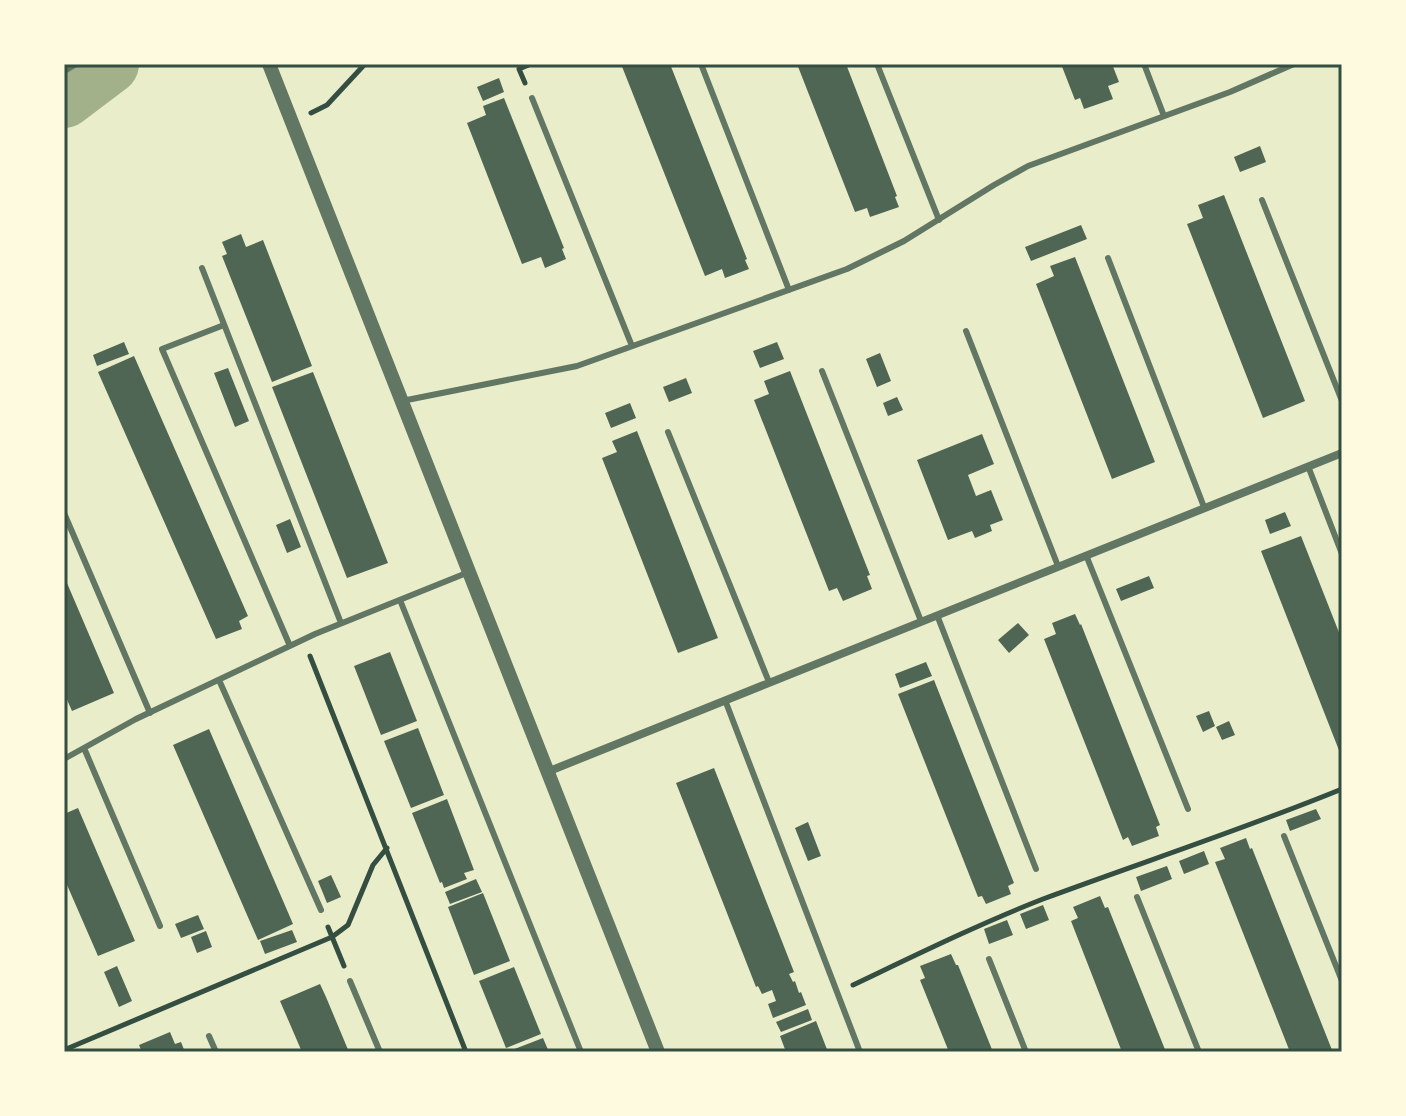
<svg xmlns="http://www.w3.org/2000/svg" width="1406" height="1116" font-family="'Sofia Sans Condensed',sans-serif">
	<rect width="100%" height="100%" fill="#e9edc9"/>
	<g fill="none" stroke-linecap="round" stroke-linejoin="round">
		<!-- river -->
		<path stroke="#a3b18a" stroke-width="60" d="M 64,98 L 109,64"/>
	</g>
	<!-- building -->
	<path fill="#4f6655" d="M 621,64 L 670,64 L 747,259 L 745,260 L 749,269 L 725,278 L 722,269 L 705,276 Z
		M 797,64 L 846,64 L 897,196 L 895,197 L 899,207 L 870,217 L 867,208 L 855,212 Z
		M 1061,64 L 1112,64 L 1119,82 L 1108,86 L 1113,99 L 1084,109 L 1080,98 L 1075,100 Z
		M 499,78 L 504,92 L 483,101 L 477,87 Z
		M 504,98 L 564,248 L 562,249 L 566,259 L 545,268 L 541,257 L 522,264 L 467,123 L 486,115 L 483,106 Z
		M 1260,146 L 1266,162 L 1240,172 L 1234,157 Z
		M 1224,195 L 1305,401 L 1263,418 L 1187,224 L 1203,218 L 1198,205 Z
		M 1081,225 L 1087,239 L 1031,261 L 1025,247 Z
		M 241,234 L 246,247 L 263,240 L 312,366 L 272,382 L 222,256 L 227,254 L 222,242 Z
		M 1075,257 L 1155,462 L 1112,479 L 1036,284 L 1054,276 L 1050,266 Z
		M 124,342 L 129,354 L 97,366 L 93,355 Z
		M 777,342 L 784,359 L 760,368 L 753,351 Z
		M 880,353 L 891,381 L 877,387 L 866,359 Z
		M 134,356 L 248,616 L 239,621 L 242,629 L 216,639 L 98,372 Z
		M 228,368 L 249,421 L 235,427 L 214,373 Z
		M 790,371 L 870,575 L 867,576 L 872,589 L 843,601 L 837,588 L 829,591 L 754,400 L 769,394 L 764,381 Z
		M 313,372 L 388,563 L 347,578 L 272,387 Z
		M 686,378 L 692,393 L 669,402 L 663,387 Z
		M 897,397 L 903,410 L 888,416 L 883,403 Z
		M 630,403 L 636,418 L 611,428 L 605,413 Z
		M 637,431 L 718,638 L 678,653 L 602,458 L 617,452 L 612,441 Z
		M 982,434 L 994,464 L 968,475 L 976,496 L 991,490 L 1003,520 L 990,525 L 992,531 L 975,538 L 972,531 L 948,540 L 917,460 Z
		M 1285,512 L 1291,526 L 1270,534 L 1265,520 Z
		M 290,519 L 301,547 L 287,553 L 276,525 Z
		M 1301,536 L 1342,640 L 1342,758 L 1261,551 Z
		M 64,576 L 114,693 L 72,711 L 64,693 Z
		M 1149,576 L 1154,588 L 1121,601 L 1116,589 Z
		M 1075,614 L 1080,625 L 1081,624 L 1160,825 L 1156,827 L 1159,836 L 1132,846 L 1128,837 L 1123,840 L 1044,639 L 1056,634 L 1052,623 Z
		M 1018,623 L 1029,635 L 1009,653 L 998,640 Z
		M 390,652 L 417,721 L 381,735 L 354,666 Z
		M 926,662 L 932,676 L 900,688 L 895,674 Z
		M 934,680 L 1014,883 L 1008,886 L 1011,894 L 986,904 L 982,896 L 978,897 L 898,694 Z
		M 1209,711 L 1215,726 L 1203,732 L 1196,716 Z
		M 1229,721 L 1235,735 L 1222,740 L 1216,727 Z
		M 418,728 L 444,795 L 411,808 L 384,741 Z
		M 209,729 L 293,924 L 258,940 L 173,745 Z
		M 714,768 L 794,972 L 789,974 L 793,982 L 795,981 L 799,993 L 801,992 L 806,1005 L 773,1018 L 768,1004 L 776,1001 L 772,990 L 762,994 L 758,986 L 756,987 L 676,783 Z
		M 447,799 L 474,870 L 464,873 L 467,879 L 444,888 L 442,882 L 440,883 L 412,813 Z
		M 78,808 L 135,941 L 98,956 L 64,878 L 64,814 Z
		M 1316,809 L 1321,819 L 1290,831 L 1286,820 Z
		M 808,822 L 821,856 L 808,861 L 795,828 Z
		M 1246,838 L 1250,849 L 1252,848 L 1332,1050 L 1327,1052 L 1290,1052 L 1215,862 L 1225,859 L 1220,848 Z
		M 1204,851 L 1209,864 L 1184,874 L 1179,861 Z
		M 1167,866 L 1172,879 L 1141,891 L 1136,877 Z
		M 331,875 L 341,897 L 327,903 L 318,881 Z
		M 476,879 L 482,892 L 450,904 L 445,892 Z
		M 483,893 L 510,961 L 474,975 L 448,907 Z
		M 1100,896 L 1105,908 L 1108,907 L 1166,1052 L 1122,1052 L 1071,921 L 1078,918 L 1073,907 Z
		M 1043,905 L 1049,920 L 1026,929 L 1020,914 Z
		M 198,915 L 204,929 L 181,938 L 175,924 Z
		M 1007,920 L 1013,935 L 989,944 L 984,929 Z
		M 292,930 L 297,942 L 265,954 L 260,941 Z
		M 206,931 L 212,947 L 197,953 L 191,937 Z
		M 951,954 L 956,965 L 958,965 L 993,1052 L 949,1052 L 920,980 L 925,978 L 920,966 Z
		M 117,966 L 132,1001 L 119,1007 L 104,972 Z
		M 514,967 L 541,1034 L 506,1048 L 479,981 Z
		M 320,984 L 326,997 L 349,1052 L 302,1052 L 280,1001 Z
		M 808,1009 L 812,1020 L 781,1032 L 776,1022 Z
		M 816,1021 L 828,1052 L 786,1052 L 780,1036 Z
		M 170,1032 L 175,1044 L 181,1042 L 185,1052 L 142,1052 L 139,1045 Z
		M 543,1038 L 549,1052 L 507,1052 Z"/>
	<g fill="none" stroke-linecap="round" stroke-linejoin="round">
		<!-- path -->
		<path stroke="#344e41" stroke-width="5" d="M 525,83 L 519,69 L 531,64
			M 311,113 L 327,105 L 365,64
			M 310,656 L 466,1052
			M 328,927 L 344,966
			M 853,985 C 916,955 979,924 1043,899 C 1143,862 1244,829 1342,789
			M 64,1050 L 332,937 L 348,925 L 373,865 L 387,848"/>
		<!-- service -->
		<path stroke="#617663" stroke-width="6" d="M 701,64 L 789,290
			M 877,64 L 939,220
			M 1144,64 L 1164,116
			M 532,98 L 632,346
			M 1262,200 L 1342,401
			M 1108,258 L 1204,507
			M 202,268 L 341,623
			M 224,325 L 162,349 L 290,646
			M 966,331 L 1058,566
			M 822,371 L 921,621
			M 402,401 L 577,366 L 847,269 L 904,241 L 994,185 L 1028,166 L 1230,92 L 1294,64
			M 668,432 L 769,682
			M 1308,466 L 1342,554
			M 64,513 L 150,713
			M 1086,555 L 1188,809
			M 400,600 L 581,1052
			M 937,615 L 1036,869
			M 219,680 L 321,910
			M 725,700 L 860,1052
			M 84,748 L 160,926
			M 64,759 L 136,719 L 315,634 L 469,572
			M 1284,836 L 1342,981
			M 1137,897 L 1199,1052
			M 989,959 L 1026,1052
			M 350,981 L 380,1052
			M 209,1036 L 216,1052"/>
		<!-- minor -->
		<path stroke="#617663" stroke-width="8" d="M 64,70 L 74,64
			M 547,772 L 1342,453"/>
		<!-- tertiary -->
		<path stroke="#617663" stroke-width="14" d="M 269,64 L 658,1052"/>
	</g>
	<!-- border -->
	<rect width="1406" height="1116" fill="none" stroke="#fefae0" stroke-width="132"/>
	<rect x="66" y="66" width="1274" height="984" fill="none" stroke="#344e41" stroke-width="3"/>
</svg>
